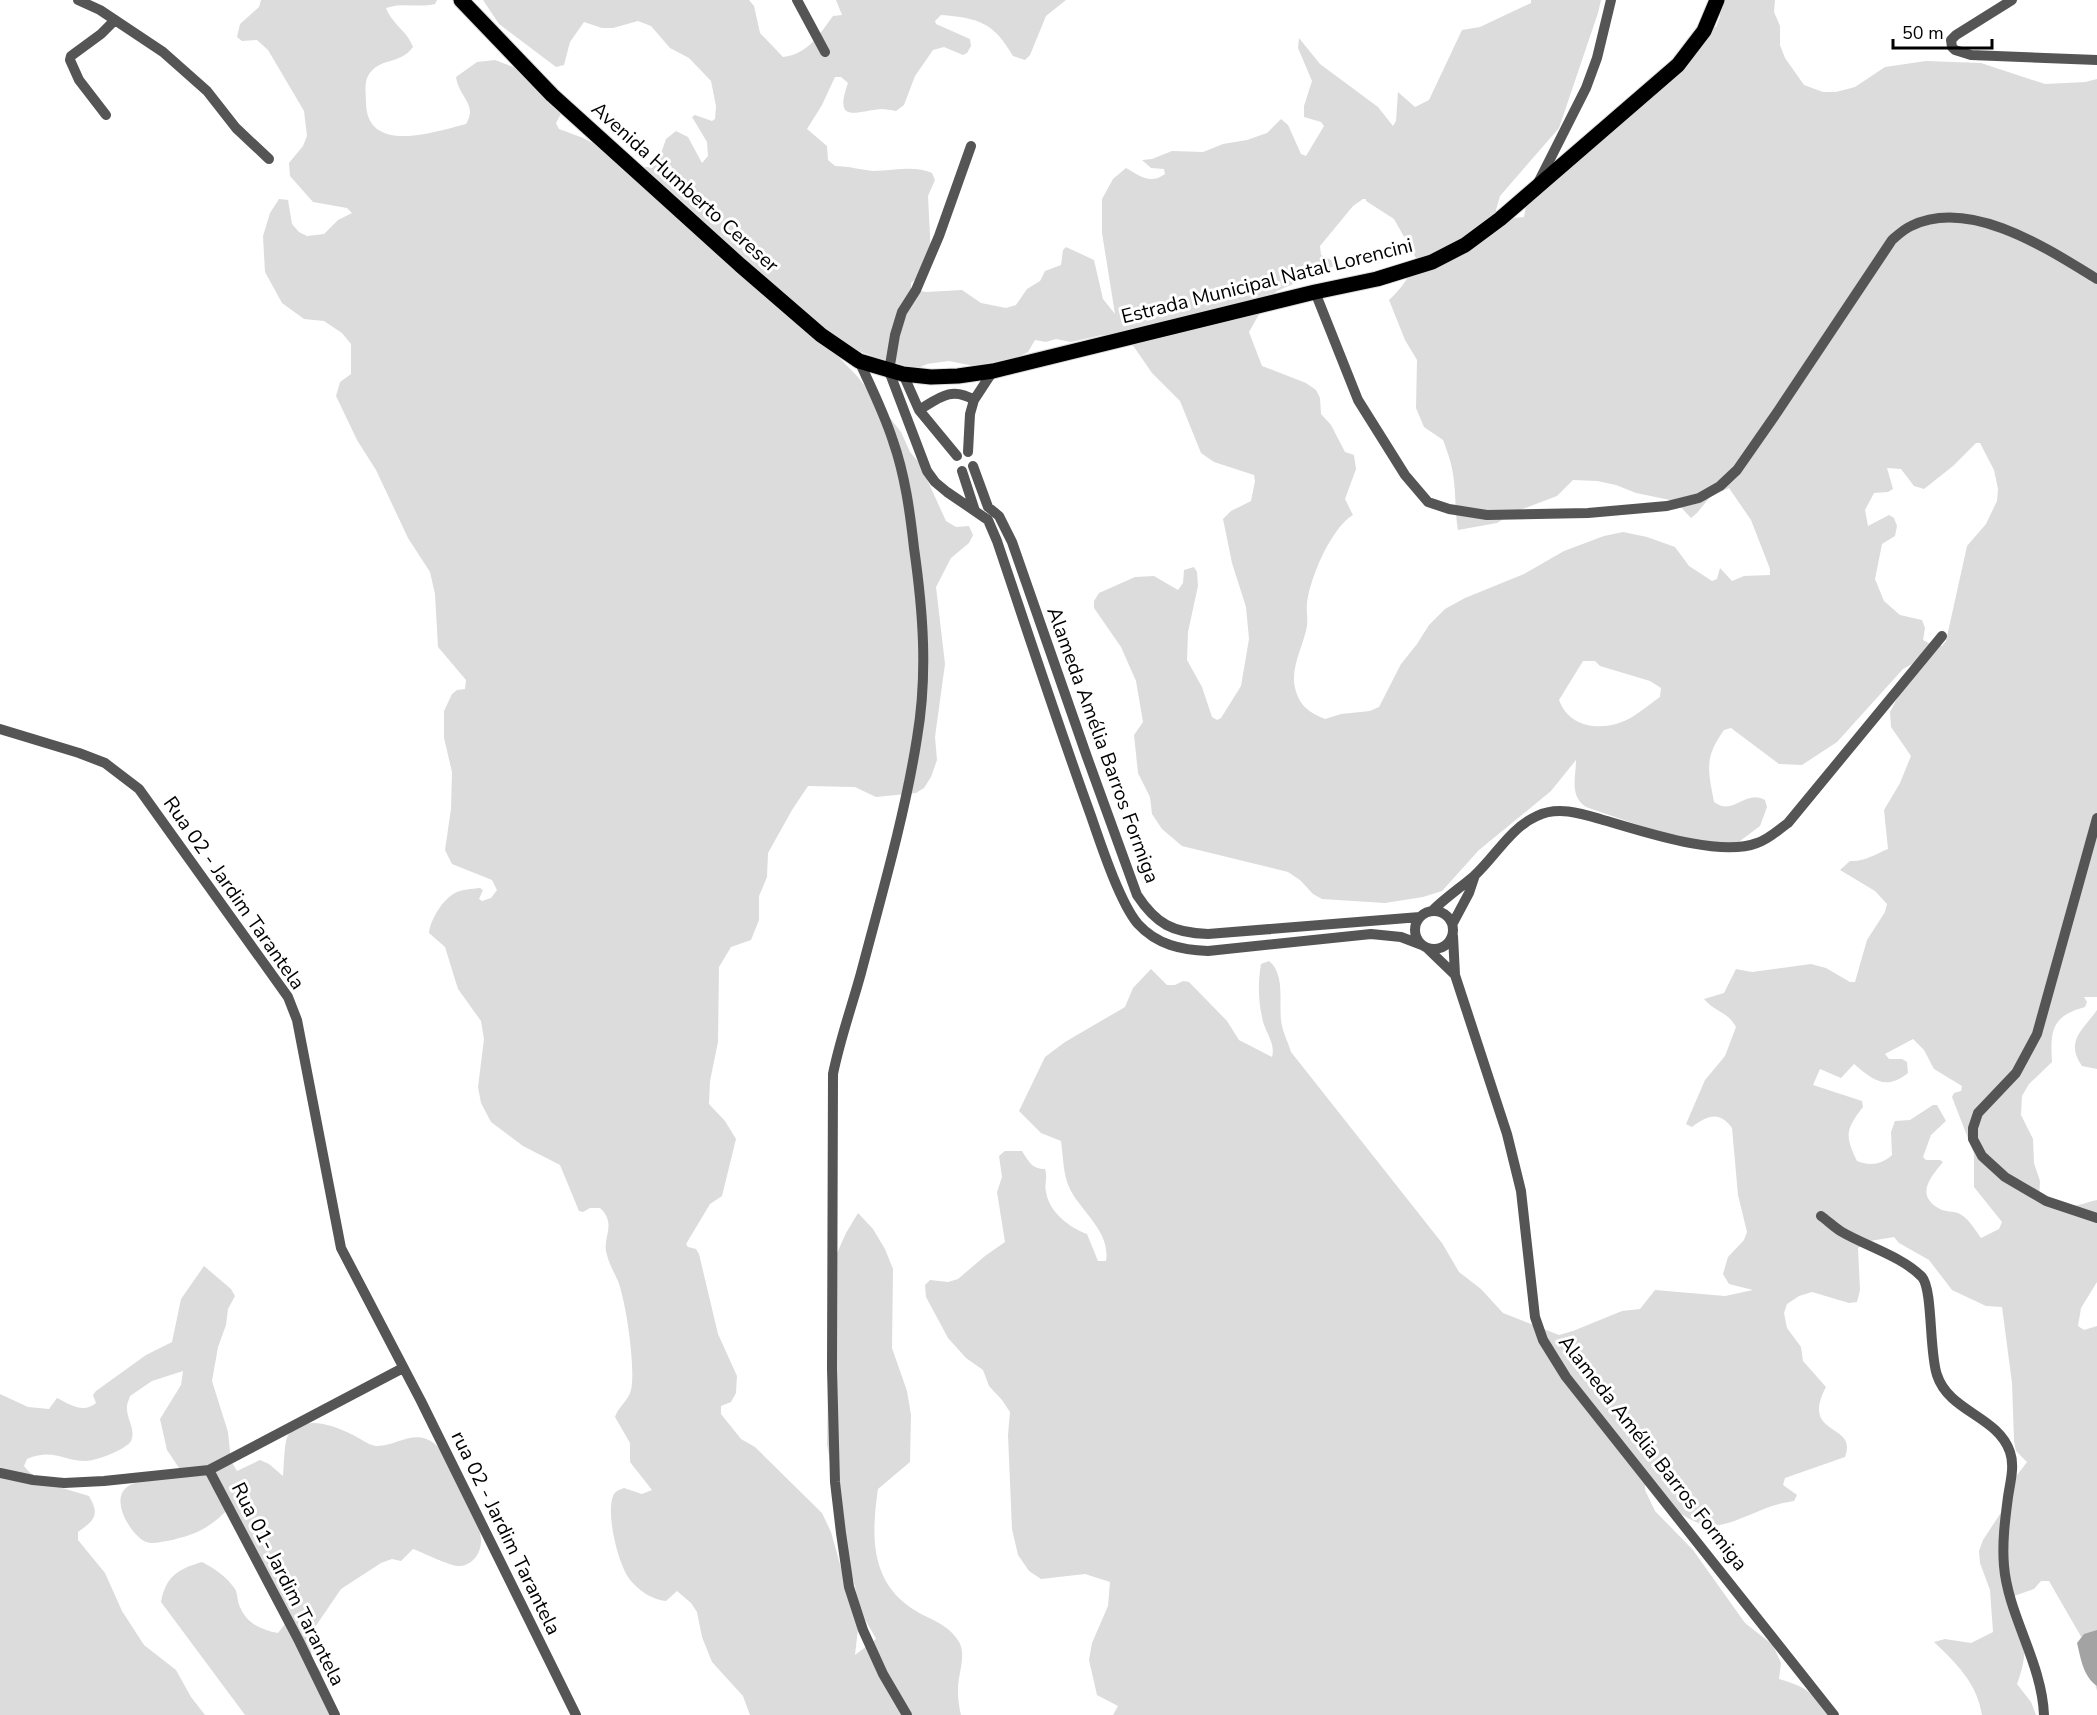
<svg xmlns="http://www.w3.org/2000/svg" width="2097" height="1715" font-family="'Nunito Sans',sans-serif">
	<rect width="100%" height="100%" fill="#fff"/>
	<!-- green -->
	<path fill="#dcdcdc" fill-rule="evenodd" d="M 261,0 L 437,0 L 435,4 C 418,8 402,2 386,8 C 392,24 408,32 413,47 C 399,66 380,56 368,76 C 364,83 366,95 366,103 C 367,156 437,131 466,124 C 478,104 459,98 456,77 L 477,62 L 495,60 L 527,72 L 563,110 L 556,123 L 559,129 C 569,133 580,136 589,141 C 615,155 625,174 657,165 L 666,139 L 676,131 L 688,137 L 702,163 L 708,156 L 707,142 L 692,117 L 695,115 L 712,121 L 715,119 L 716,106 L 711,81 L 689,58 L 670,48 L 651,26 L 638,21 L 613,28 L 602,28 L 584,22 L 570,42 L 564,65 L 556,67 L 499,24 L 483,0 L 749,0 L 754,6 L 760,33 L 783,57 C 808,54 819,35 833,16 L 842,15 L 836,0 L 1066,0 L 1046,16 L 1030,55 L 1025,60 L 1013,56 C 994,23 979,18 941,15 L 935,21 L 936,24 L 970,39 L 971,46 L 967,53 L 963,55 L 944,47 L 933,50 L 915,76 L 904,105 L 896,111 C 891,110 886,109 881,109 C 857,111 833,125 848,83 L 841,77 L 835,77 L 822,105 L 807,129 L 827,146 L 828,160 L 835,166 C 849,166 861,170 874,171 C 894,171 914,165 932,173 L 935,180 L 928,196 L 931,256 L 925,271 L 911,283 L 911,289 L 926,292 L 962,290 L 981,303 L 1006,308 L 1016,305 L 1027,289 L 1040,281 L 1045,271 L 1061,265 L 1063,250 L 1066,247 L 1094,260 L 1103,299 L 1115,314 L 1102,233 L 1102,199 L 1113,179 L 1126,168 C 1140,176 1150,185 1165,174 L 1164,169 L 1151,168 L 1142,160 L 1152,159 L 1172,151 L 1203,152 L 1223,144 L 1247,140 L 1267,133 L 1281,119 L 1288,125 L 1301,154 L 1306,156 L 1324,126 L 1321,122 L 1304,117 L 1304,106 L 1312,81 L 1298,48 L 1299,38 L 1320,64 L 1378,107 L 1393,126 L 1396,121 L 1398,92 L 1415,107 L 1429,100 L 1462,30 L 1480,27 L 1531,3 L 1531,0 L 1601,0 L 1598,13 L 1559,128 L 1500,196 L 1496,210 L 1497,216 L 1502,219 L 1524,217 L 1527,201 L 1608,126 L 1704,29 L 1716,27 L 1720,17 L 1719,0 L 1775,0 L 1774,12 L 1780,26 L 1780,45 L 1785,58 L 1804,85 L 1823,92 L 1836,92 L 1855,87 L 1885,67 L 1926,61 L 1981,63 L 2045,84 L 2085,82 L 2097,79 L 2097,997 L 2084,997 L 2087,1002 L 2085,1007 C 2052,1016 2050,1030 2052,1062 L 2029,1084 L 2022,1096 L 2021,1115 L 2033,1139 L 2034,1163 L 2040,1181 L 2039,1200 C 2054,1216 2079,1204 2097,1200 L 2097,1282 L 2081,1308 L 2078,1326 L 2084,1330 L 2097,1326 L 2097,1691 L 2083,1640 L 2049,1581 L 2041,1581 L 2034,1589 L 2014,1596 C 2023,1632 2031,1647 2017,1684 L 2031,1702 L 2036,1715 L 1982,1715 C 1977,1683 1956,1663 1934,1642 L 1945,1639 L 1971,1643 L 1993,1632 L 1990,1590 L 1980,1563 L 1979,1551 L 1983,1540 L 2002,1511 L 2014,1479 L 2027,1462 L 2016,1451 L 2014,1441 L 2012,1383 L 2002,1307 L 1986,1306 L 1952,1290 L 1929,1260 L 1899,1243 L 1894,1237 L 1870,1241 L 1858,1248 L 1860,1290 L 1857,1302 L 1849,1303 L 1812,1292 L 1799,1296 L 1787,1304 L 1784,1313 L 1787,1328 L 1801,1347 L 1803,1361 L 1826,1387 C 1802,1432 1847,1425 1847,1447 C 1847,1451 1846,1454 1845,1457 L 1785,1478 L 1783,1485 L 1797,1495 L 1794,1501 C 1764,1505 1747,1519 1720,1525 C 1695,1532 1662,1499 1645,1485 L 1645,1490 L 1655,1511 L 1693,1550 L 1745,1623 L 1773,1645 L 1781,1663 L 1779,1679 C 1808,1687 1811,1693 1830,1715 L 1113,1715 L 1118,1706 L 1097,1695 L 1089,1660 L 1092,1643 L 1108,1606 L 1110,1582 L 1085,1574 L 1041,1579 L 1029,1571 L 1018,1555 L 1012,1529 L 1008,1435 L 1010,1412 L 1002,1400 L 989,1386 L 983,1370 L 966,1358 L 948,1338 L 926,1297 L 925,1285 L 930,1280 L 948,1282 L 958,1279 L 985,1256 L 1005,1242 L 997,1192 L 1002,1177 L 999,1156 L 1005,1151 L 1022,1151 C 1029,1162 1032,1169 1045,1169 C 1048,1179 1044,1184 1046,1192 C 1049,1212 1070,1228 1087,1234 L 1098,1261 L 1106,1261 C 1111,1231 1079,1210 1069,1187 C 1063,1174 1063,1155 1061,1141 L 1041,1133 L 1019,1111 L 1045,1057 L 1065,1042 L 1125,1007 L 1133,988 L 1151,969 L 1167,985 L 1175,985 L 1183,981 L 1189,982 L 1227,1021 L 1239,1040 L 1272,1057 C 1276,1043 1264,1031 1262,1017 C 1258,999 1258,982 1261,964 L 1269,961 C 1285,974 1279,1001 1281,1020 C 1282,1031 1288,1042 1291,1052 L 1442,1243 L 1459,1272 L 1481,1289 L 1503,1313 L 1559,1335 L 1573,1331 L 1622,1311 L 1640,1309 L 1655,1290 L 1725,1296 L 1753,1290 L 1729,1284 L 1723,1274 L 1728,1257 L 1744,1240 L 1747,1232 L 1738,1195 L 1732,1128 C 1719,1110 1707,1116 1692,1127 L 1686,1124 L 1705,1080 L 1725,1056 L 1736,1027 C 1727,1011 1716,1013 1704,999 L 1724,993 L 1736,969 L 1752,972 L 1811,964 L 1826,968 L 1850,982 L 1855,982 L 1867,940 L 1885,912 L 1887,904 L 1875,891 L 1840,870 L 1850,861 C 1865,862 1875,854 1888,849 L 1884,810 L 1900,783 L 1911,756 L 1891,727 L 1890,712 L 1916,662 L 1903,669 L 1837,742 L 1802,765 L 1779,764 L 1731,728 L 1724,730 C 1704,758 1708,770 1714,802 C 1734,817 1744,789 1765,800 L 1767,807 L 1760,826 L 1736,844 L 1699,846 L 1586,807 C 1569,795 1576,778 1576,760 L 1551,791 L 1479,850 L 1442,891 L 1423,897 L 1385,903 L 1322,899 L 1313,894 L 1300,880 L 1288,872 L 1182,846 L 1162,829 L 1152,814 L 1150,797 L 1138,773 L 1134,735 L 1143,722 L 1136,681 L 1121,647 L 1094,608 L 1094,601 L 1099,593 L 1135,577 L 1154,576 L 1178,590 L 1183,583 L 1184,570 L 1194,567 L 1197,572 L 1198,586 L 1188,632 L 1187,660 L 1202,687 L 1212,717 L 1217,720 L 1221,718 L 1241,686 L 1249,639 L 1246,607 L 1232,563 L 1223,519 L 1231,511 L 1251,501 L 1255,481 L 1254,475 L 1214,462 L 1201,453 L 1180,401 L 1152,373 L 1132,344 L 1118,335 L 1102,335 L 1071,342 L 1056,339 L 1046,342 L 1035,340 L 1028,352 L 1016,358 L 974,366 L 949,361 L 927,364 L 916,369 L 875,357 L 833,342 L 825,343 L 857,376 L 901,432 L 910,452 L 920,464 L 946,521 L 956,527 L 969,526 L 973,535 L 969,543 L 951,558 L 936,587 L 945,664 L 935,737 L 937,760 L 931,777 L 924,788 L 916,793 L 876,797 L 855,787 L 808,786 L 792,810 L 768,853 L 767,877 L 759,896 L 759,920 L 751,940 L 731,947 L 719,967 L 718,1042 L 710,1081 L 709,1104 L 725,1121 L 736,1139 L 722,1196 L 710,1204 L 686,1244 L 688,1247 L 696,1249 L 699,1254 L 718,1334 L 737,1376 L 736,1393 L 731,1402 L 721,1406 L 721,1414 L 741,1439 L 755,1447 L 822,1513 L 831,1532 L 858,1629 L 855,1655 L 876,1639 L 865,1619 L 857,1596 L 846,1548 L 827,1445 L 829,1311 L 834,1260 L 846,1233 L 858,1213 L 873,1229 L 885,1249 L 893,1269 L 892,1348 L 907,1391 L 911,1415 L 910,1462 L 878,1489 C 871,1537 870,1583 916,1611 C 931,1620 947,1624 957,1639 C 966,1650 961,1666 959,1678 C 957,1690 958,1703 961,1715 L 750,1715 L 743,1696 L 712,1662 L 702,1637 L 697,1612 L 691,1603 L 677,1591 L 666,1601 C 652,1600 640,1591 631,1581 C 618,1566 606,1514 613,1496 C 615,1491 619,1490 624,1488 L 642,1494 L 652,1490 L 630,1462 L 630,1443 L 615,1417 C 618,1407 629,1400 631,1390 C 636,1368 626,1302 618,1281 C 614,1272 609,1264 607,1255 C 601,1237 618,1225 600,1208 L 590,1208 L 583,1212 L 579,1211 L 560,1165 L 523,1146 L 491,1122 L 481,1103 L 478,1087 L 484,1039 L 481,1021 L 458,989 L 445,947 L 429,933 C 430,920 443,899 455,893 C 462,889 472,889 480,888 L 483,890 L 479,899 L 482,901 L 491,898 L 497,890 L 492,880 L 452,864 L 445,850 L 451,809 L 452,772 L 444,738 L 444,711 L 452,694 L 457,690 L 465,689 L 466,680 L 438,647 L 435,594 L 430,572 L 408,538 L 376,470 L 357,440 L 336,396 L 340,382 L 351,374 L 351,344 L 342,333 L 324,321 L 304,319 L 282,303 L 265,272 L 263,236 L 270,213 L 279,199 L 288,200 L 292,224 L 299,232 L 307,236 L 324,234 L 338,220 L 352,213 L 347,208 L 313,202 L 290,176 L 289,163 L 303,146 L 307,136 L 304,111 L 268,50 L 257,40 L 242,41 L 237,37 L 240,24 L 259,7 ZM 1363,199 L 1366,199 L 1366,201 L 1394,219 L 1416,258 C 1411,275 1402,288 1389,300 L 1405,340 L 1417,360 L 1416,408 L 1424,427 L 1443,440 C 1448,453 1453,467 1454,482 C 1456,498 1455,514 1458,530 L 1497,523 L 1517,511 L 1557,496 L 1573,480 L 1597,481 L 1616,485 L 1636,493 L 1675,501 L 1691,518 L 1697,513 L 1710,497 L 1729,488 L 1751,520 L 1770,569 L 1770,575 L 1744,576 L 1732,581 L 1720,568 L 1717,579 L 1712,581 L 1689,566 L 1675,547 L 1647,537 L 1623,532 L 1604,536 L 1564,551 L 1524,574 L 1465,598 L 1445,609 L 1429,625 L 1417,644 L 1401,664 L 1379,707 L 1370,711 L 1341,714 L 1325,719 C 1309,712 1300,707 1295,688 C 1290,668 1304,644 1307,626 C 1308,618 1306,610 1307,603 C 1310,578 1331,528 1353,515 L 1345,499 L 1356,469 L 1354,455 L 1345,452 L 1331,425 L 1321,414 L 1320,398 L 1316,390 L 1306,383 L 1262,366 L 1249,332 L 1266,302 L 1277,291 L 1339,264 L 1321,255 L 1320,246 L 1353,206 ZM 1976,443 L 1980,443 L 1994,470 L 1998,489 L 1997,501 L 1986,524 L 1967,546 L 1946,641 L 1942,646 L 1934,646 L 1923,640 L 1925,628 L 1922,620 L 1900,615 L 1884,601 L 1875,579 L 1882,544 L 1895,536 L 1897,526 L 1894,518 L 1889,515 L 1868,526 L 1865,510 L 1874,493 L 1888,492 L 1893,489 L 1887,468 L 1901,469 L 1914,486 L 1924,489 L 1953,466 ZM 1583,661 L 1595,661 L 1600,666 L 1650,681 L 1661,688 L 1660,697 C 1648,705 1633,719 1619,723 C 1595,731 1568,725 1559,700 ZM 1913,1039 L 1924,1050 L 1934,1069 L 1962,1086 L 1961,1091 L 1954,1093 L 1952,1097 L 1974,1154 L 1974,1187 L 2002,1222 L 1999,1229 L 1981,1238 C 1975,1230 1968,1217 1958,1213 C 1953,1211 1945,1212 1940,1209 C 1914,1195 1931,1177 1943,1162 L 1940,1160 L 1926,1160 L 1923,1157 L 1931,1135 L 1946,1121 L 1937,1105 L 1933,1105 L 1910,1120 L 1895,1121 L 1891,1132 L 1892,1155 C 1881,1165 1870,1166 1857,1161 C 1845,1136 1845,1130 1863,1107 L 1862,1101 L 1813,1085 L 1820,1069 L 1841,1078 L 1854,1064 C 1873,1080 1886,1091 1908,1073 L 1907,1062 L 1902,1059 L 1889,1059 L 1885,1054 Z
		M 2097,1010 L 2097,1069 L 2082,1066 C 2065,1041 2082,1031 2097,1010 Z
		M 204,1266 L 231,1289 L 235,1296 L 228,1309 L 226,1325 L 218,1347 L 212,1381 L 228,1432 L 231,1461 L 237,1471 L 260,1460 L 269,1464 L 283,1476 C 284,1467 284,1442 288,1435 C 303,1414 333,1425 351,1434 C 358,1437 368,1445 376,1446 C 397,1447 416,1426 437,1446 C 451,1460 482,1521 481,1541 C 481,1553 473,1565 460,1566 C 451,1567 424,1553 413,1549 L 401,1561 L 392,1559 L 381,1563 L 341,1589 L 313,1630 L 311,1660 L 321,1672 L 323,1700 L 333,1715 L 245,1715 L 161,1602 C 166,1576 178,1569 202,1562 C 214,1568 227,1577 235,1589 C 238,1594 237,1602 240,1607 C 247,1624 262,1630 278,1633 L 285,1624 L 227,1510 C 209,1529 192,1536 167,1541 C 159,1542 152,1545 144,1541 C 130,1533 110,1500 127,1487 C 138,1479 167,1475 181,1471 L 167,1450 L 160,1419 L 181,1385 L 183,1371 L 152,1381 L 130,1396 C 129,1400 126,1405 127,1409 C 127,1420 136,1429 131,1441 C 127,1449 96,1461 86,1461 C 62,1461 54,1448 27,1459 L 24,1466 C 37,1484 69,1489 89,1496 C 100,1515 95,1520 78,1532 L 78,1540 L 105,1573 L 122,1611 L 144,1645 L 176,1670 L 191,1697 L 205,1715 L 0,1715 L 0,1394 L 28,1407 L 49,1409 L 57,1398 C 69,1404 83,1414 96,1403 L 93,1395 L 96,1391 L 146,1355 L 172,1342 L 181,1299 Z"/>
	<!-- water -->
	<path fill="#a3a3a3" d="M 2097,1630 L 2097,1686 C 2083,1676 2081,1659 2077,1643 L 2084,1634 Z"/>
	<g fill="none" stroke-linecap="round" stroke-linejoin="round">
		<defs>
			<path id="primary" d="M 461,0 L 552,95 L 740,265 L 821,335 L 859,361 L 903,374 L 931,377 L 958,376 L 993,371 L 1315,292 L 1377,279 L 1432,262 L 1465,245 L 1500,219 L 1678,65 L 1704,31 L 1717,0"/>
		</defs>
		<!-- primary casing -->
		<use href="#primary" stroke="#dbdbdb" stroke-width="17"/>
		<!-- street -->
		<path stroke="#555" stroke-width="10" d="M 78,0 L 100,10 L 163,52 L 207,91 L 236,128 L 269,159
			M 797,0 L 825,52
			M 2012,0 L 1956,35 L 1951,40 L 1952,47 L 1955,50 L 1971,55 L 2097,60
			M 106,115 L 79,80 L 70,60 L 71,56 L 101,34 L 115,20
			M 971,146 L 939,236 L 916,290 L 902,312 L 895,335 L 889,371 L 927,471 L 935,482 L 947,492 L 988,520 L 997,541 C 1028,633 1058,725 1091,816 C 1101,845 1120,903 1138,924 C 1157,945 1182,950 1208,951 L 1371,934 L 1401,937 L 1422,945
			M 1538,183 L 1586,88 L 1597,58 L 1611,0
			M 1315,292 L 1358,400 L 1405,475 L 1428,502 L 1449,509 L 1487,515 L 1588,513 L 1667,506 L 1699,498 L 1720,486 L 1737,470 L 1778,411 L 1892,240 C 1898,235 1904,229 1911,226 C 1970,197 2048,249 2097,279
			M 859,361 C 871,387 884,413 893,441 C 905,475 910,512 914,548 C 923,611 928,674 917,738 C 905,815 881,897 861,973 C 852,1006 840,1039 833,1074 L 832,1369 L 835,1482 L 841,1533 L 849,1587 L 863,1630 L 883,1674 L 907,1715
			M 903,374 L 919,410 L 957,456
			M 919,410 C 939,398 951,386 974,400
			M 968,452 L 970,414 L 974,400 L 993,371
			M 973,466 L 988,507 L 999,516 L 1012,542 L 1087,757 L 1137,895 C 1156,924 1173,933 1208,934 L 1420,917
			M 962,471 L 975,511
			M 0,729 L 79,753 L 105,763 L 139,789 L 288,997 L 297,1020 L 341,1248 L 421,1401 L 576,1715
			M 2097,818 L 2037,1034 L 2016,1073 L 1978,1113 L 1973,1128 L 1973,1139 L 1982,1156 L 2005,1177 L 2046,1201 L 2097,1218
			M1415 930a19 19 0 1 1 38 0a19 19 0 1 1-38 0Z
			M 1432,911 C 1445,898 1460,888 1474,876 C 1495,857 1510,828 1537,816 C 1557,806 1580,813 1600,819 C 1639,830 1719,858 1757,843 C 1769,839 1778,830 1788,823 L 1942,636
			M 1453,923 L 1469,893 L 1475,875
			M 1453,936 L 1455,975 L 1507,1134 L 1521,1191 L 1535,1317 L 1543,1340 L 1566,1377 L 1834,1715
			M 1427,948 L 1455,975
			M 1821,1216 C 1828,1221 1835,1228 1842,1232 C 1866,1246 1903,1257 1922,1277 C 1933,1290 1929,1352 1937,1375 C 1949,1412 1998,1416 2010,1452 C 2015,1466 2010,1483 2008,1497 C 2005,1520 2002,1543 2004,1566 C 2008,1615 2042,1663 2044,1715
			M 209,1470 L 299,1641 L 335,1715
			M 0,1473 L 33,1480 L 64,1483 L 104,1481 L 209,1470 L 403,1368"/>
		<!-- primary -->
		<use href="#primary" stroke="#000" stroke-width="15"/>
	</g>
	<g text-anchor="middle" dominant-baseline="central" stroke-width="6" stroke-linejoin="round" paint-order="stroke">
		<!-- street labels -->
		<g font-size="20" fill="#000" stroke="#fff">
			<text transform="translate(685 187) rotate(42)">Avenida Humberto Cereser</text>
			<text transform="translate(1267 281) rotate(-14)">Estrada Municipal Natal Lorencini</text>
			<text transform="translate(1103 745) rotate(70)">Alameda Amélia Barros Formiga</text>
			<text transform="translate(234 893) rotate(55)">Rua 02 - Jardim Tarantela</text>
			<text transform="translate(1653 1453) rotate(52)">Alameda Amélia Barros Formiga</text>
			<text transform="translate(506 1533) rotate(64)">rua 02 - Jardim Tarantela</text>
			<text transform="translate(288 1584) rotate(63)">Rua 01- Jardim Tarantela</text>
		</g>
	</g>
	<!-- scale -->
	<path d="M1893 39v9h99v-9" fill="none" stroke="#000000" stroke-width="3"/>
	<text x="1902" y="39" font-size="18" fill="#000000" stroke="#ffffff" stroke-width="4.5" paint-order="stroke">50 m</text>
</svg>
